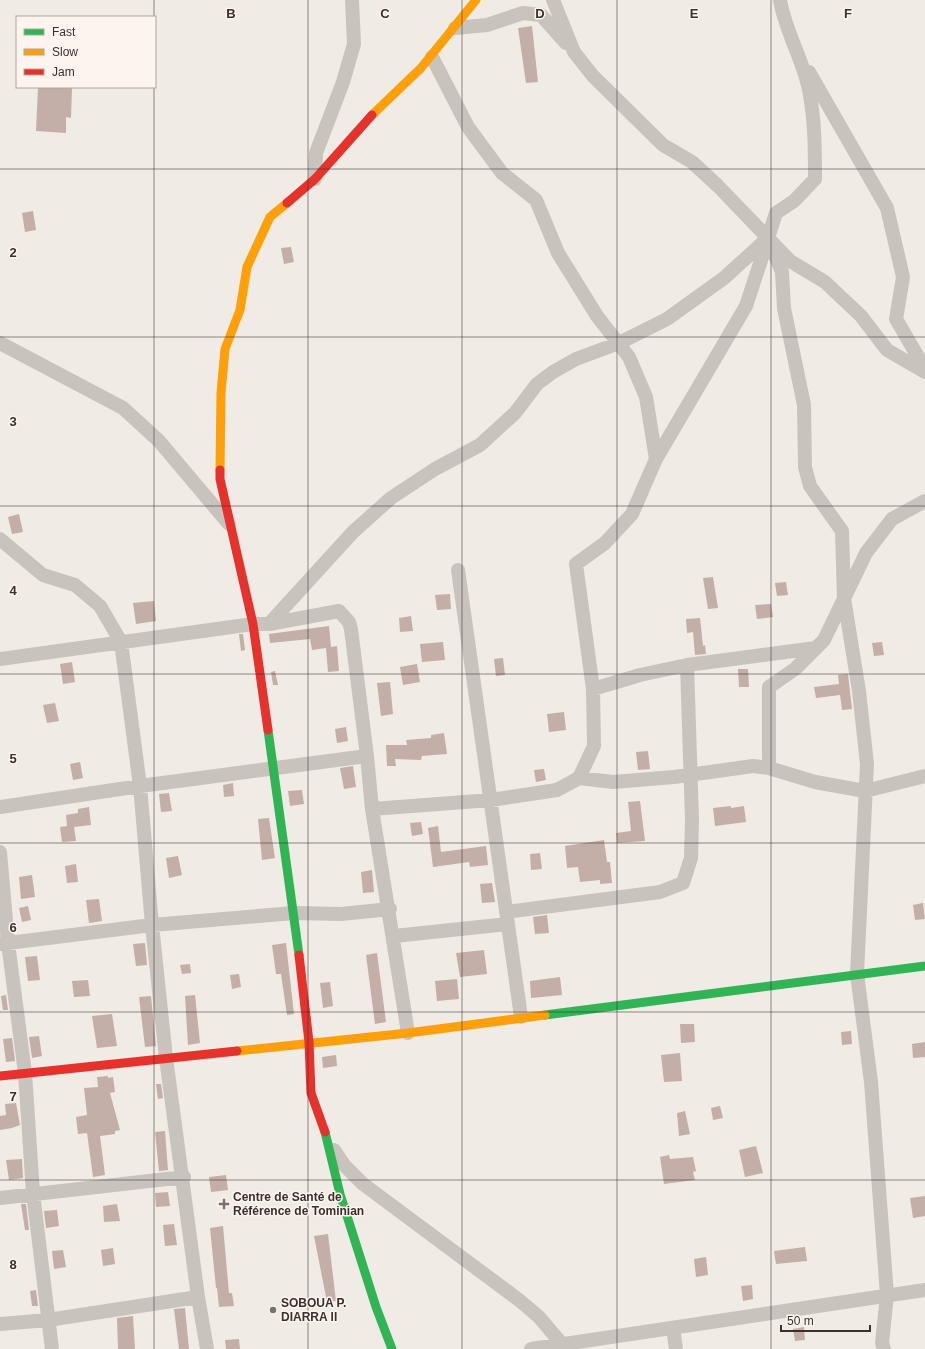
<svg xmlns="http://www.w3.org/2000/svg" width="925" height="1349" font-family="Helvetica,sans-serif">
	<rect width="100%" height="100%" fill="#f0ebe5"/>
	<!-- building -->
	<path fill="#c3afa7" d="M 532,26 L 538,82 L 526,83 L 518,28 Z
		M 38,87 L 72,88 L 71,118 L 66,117 L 66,133 L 36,131 Z
		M 33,211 L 36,230 L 25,232 L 22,213 Z
		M 291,247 L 294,262 L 284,264 L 281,248 Z
		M 19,514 L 23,532 L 12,534 L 8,517 Z
		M 713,577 L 718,608 L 708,609 L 703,578 Z
		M 786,582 L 788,595 L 777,596 L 775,583 Z
		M 450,594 L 451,609 L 437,610 L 435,595 Z
		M 154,601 L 156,621 L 136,624 L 133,603 Z
		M 771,604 L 773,617 L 757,619 L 755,605 Z
		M 411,616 L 413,631 L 400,632 L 399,618 Z
		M 700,618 L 703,646 L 705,645 L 706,654 L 695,655 L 693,632 L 687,633 L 686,619 Z
		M 329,626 L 331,647 L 337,646 L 339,671 L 328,672 L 326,648 L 312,650 L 310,639 L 270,643 L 269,634 Z
		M 239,634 L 243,634 L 245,650 L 241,651 Z
		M 443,642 L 445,660 L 422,662 L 420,644 Z
		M 882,642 L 884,655 L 874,656 L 872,643 Z
		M 503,658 L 505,675 L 496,676 L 494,659 Z
		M 72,662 L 75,682 L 63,684 L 60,664 Z
		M 417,664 L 420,682 L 403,685 L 400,667 Z
		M 738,669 L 748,669 L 749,687 L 739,687 Z
		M 275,671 L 278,685 L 273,685 L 271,672 Z
		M 848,674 L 852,709 L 842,710 L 840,695 L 816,698 L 814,687 L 839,684 L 838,675 Z
		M 390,682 L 393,714 L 381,716 L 377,683 Z
		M 55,703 L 59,721 L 47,723 L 43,705 Z
		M 564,712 L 566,730 L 549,732 L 547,714 Z
		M 346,727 L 348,741 L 337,743 L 335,729 Z
		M 444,733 L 447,754 L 422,756 L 421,760 L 395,759 L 396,766 L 387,766 L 386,745 L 407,745 L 406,740 L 431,738 L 431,735 Z
		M 648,751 L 650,769 L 638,770 L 636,752 Z
		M 80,762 L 83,778 L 73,780 L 70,764 Z
		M 353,766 L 356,787 L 344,789 L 340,768 Z
		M 544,769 L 546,780 L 536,782 L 534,770 Z
		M 233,783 L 234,796 L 224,797 L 223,785 Z
		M 302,790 L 304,804 L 290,806 L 288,791 Z
		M 169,793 L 172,811 L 161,812 L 159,794 Z
		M 640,801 L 645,841 L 617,843 L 616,833 L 631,831 L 628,802 Z
		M 731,806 L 731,808 L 744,806 L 746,822 L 715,826 L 713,808 Z
		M 89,807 L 91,825 L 74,827 L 76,841 L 62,842 L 60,827 L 67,826 L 66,815 L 78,813 L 78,809 Z
		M 269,818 L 275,858 L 262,860 L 258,819 Z
		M 421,822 L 423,834 L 412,836 L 410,823 Z
		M 438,826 L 441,852 L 486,846 L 488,865 L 470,867 L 469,862 L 433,867 L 428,828 Z
		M 604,840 L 607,862 L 610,862 L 612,883 L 600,884 L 600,880 L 580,882 L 578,867 L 567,868 L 565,846 Z
		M 540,853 L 542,869 L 531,870 L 530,854 Z
		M 178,856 L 182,875 L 169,878 L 166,858 Z
		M 76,864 L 78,882 L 67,883 L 65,866 Z
		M 372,870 L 374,892 L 363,893 L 361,872 Z
		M 32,875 L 35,897 L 21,899 L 19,877 Z
		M 492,883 L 495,902 L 482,903 L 480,884 Z
		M 99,899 L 102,921 L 89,923 L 86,900 Z
		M 923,903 L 925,919 L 915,920 L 913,905 Z
		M 28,906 L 31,920 L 22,922 L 19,908 Z
		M 547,915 L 549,933 L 535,934 L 533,917 Z
		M 145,943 L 147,965 L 136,966 L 133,944 Z
		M 286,943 L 294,1014 L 287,1015 L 281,974 L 276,974 L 272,945 Z
		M 484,950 L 487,974 L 460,977 L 456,953 Z
		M 377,953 L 386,1022 L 375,1024 L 366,955 Z
		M 37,956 L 40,980 L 28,981 L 25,957 Z
		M 190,964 L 191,973 L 182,974 L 180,965 Z
		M 239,974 L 241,987 L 232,989 L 230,975 Z
		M 560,977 L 562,995 L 531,998 L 530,981 Z
		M 457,979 L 459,999 L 437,1001 L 435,981 Z
		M 88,980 L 90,996 L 74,997 L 72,981 Z
		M 330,982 L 333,1006 L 323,1008 L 320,983 Z
		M 6,995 L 8,1010 L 3,1010 L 1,996 Z
		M 195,995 L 200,1043 L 188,1045 L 185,996 Z
		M 151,996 L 156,1046 L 145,1047 L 139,997 Z
		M 112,1014 L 117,1046 L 97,1048 L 92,1016 Z
		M 680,1024 L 694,1024 L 695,1042 L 681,1043 Z
		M 851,1031 L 852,1044 L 842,1045 L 841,1032 Z
		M 39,1036 L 42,1056 L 32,1058 L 29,1037 Z
		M 12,1038 L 15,1061 L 6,1062 L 3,1039 Z
		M 925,1042 L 925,1057 L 913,1058 L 912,1044 Z
		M 680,1053 L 682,1081 L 664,1082 L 661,1055 Z
		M 336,1055 L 337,1066 L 323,1068 L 322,1057 Z
		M 108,1076 L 108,1078 L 113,1077 L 115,1092 L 110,1093 L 120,1130 L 115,1131 L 115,1134 L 100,1136 L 105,1175 L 93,1177 L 87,1133 L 78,1134 L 76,1117 L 87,1115 L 84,1088 L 98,1087 L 97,1077 Z
		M 156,1084 L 161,1084 L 163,1098 L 158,1099 Z
		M 16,1103 L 20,1125 L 12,1128 L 0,1130 L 0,1116 L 6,1115 L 5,1104 Z
		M 720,1106 L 723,1118 L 713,1120 L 711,1108 Z
		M 685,1111 L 690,1134 L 679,1136 L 677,1113 Z
		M 165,1131 L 168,1170 L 159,1171 L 155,1132 Z
		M 756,1146 L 763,1173 L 745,1177 L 739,1150 Z
		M 669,1155 L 670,1159 L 693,1157 L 696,1171 L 693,1172 L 695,1180 L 664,1184 L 660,1157 Z
		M 22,1159 L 23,1178 L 9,1180 L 6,1160 Z
		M 226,1175 L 228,1190 L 211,1192 L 209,1177 Z
		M 168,1192 L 170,1206 L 156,1207 L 155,1193 Z
		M 925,1196 L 925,1216 L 913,1218 L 910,1198 Z
		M 21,1204 L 26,1204 L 29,1230 L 25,1230 Z
		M 117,1204 L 120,1221 L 104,1222 L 103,1206 Z
		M 57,1210 L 59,1226 L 46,1228 L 44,1211 Z
		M 174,1224 L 177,1245 L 165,1246 L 163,1225 Z
		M 223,1226 L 229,1293 L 232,1293 L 234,1306 L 219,1307 L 217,1288 L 216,1288 L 210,1228 Z
		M 328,1234 L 336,1301 L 327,1302 L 314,1236 Z
		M 805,1247 L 807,1261 L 776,1264 L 774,1251 Z
		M 113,1248 L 115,1264 L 103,1266 L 101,1250 Z
		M 63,1250 L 66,1267 L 54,1269 L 52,1251 Z
		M 706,1257 L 708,1275 L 696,1277 L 694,1259 Z
		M 752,1285 L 753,1299 L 743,1301 L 741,1286 Z
		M 36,1290 L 38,1306 L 32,1306 L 30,1291 Z
		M 185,1308 L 189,1349 L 179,1349 L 174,1309 Z
		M 133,1316 L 135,1349 L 118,1349 L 117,1318 Z
		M 804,1327 L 805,1340 L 795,1341 L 793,1329 Z
		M 239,1339 L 240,1349 L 226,1349 L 225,1340 Z"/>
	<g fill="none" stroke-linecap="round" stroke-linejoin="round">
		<!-- street -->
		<path stroke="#c9c3be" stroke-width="14" d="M 553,0 L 574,52 L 593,76 L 663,145 L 692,162 L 718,186 L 790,261 L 825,282 L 861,316 L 887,350 L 925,372
			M 455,28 L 487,25 L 523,13 L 541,15 L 566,43
			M 432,57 L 468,127 L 502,173 L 536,200 L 558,253 L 597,316 L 629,357 L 646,397 L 656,459
			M 809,72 L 887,208 L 903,277 L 896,319 L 925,369
			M 315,179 L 316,153 L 343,82 L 354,44 L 352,0
			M 768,238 L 782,272 L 784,308 L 804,405 L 805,467 L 810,486 L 842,531 L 844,598 L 859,691 L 867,764 L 857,974 L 871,1082 L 887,1295 L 882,1343 L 884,1349
			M 0,343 L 123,408 L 159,441 L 229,524
			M 0,539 L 43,575 L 75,585 L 100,606 L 121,642 L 140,786 L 152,925 L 166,1058 L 198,1297 L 207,1349
			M 458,570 L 521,1017
			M 269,624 L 353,532 L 391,498 L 435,469 L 480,445 L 515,413 L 537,384 L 553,372 L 576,359 L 619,343 L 667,319 L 724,278 L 768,238 L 776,213 L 794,201 L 815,179 C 815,150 815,120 809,90 C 803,59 785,31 780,0
			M 0,659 L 253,624 L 269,624 L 339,611 L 349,622 L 351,629 L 367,756 L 372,809 L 408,1033
			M 593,689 L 640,675 L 687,665 L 816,648
			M 769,768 L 769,687 L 795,669 L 824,640 L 866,553 L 892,519 L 925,501
			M 579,778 L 594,746 L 593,689 L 576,564 L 605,543 L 632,514 L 656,459 L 746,306 L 768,239
			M 0,807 L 140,786 L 367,756
			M 372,809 L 491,800 L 557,790 L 579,778 L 613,782 L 674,777 L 753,766 L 769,768 L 815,782 L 865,791 L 925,776
			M 0,852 L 8,943 L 25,1073 L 33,1193 L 52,1349
			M 506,912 L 660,892 L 683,883 L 691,858 L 692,819 L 687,665
			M 394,936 L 508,924
			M 0,944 L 152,925 L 294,913 L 341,914 L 390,909
			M 334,1150 L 344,1165 L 363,1184 L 519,1300 L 539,1317 L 561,1343 L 561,1349
			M 0,1198 L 184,1177
			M 0,1324 L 48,1320 L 198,1297
			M 673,1328 L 676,1349
			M 531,1349 L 925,1290"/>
		<!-- fast -->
		<path stroke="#30b455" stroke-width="9" d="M 268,730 L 299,955
			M 545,1015 L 925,966
			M 325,1132 L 340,1194 L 376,1307 L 392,1349"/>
		<!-- slow -->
		<path stroke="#ff9f0a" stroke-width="9" d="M 372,115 L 421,68 L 476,0
			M 220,470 L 221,393 L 225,349 L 240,310 L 247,267 L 270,217 L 287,203
			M 237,1051 L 408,1033 L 545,1015"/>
		<!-- jam -->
		<path stroke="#e5322d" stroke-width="9" d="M 287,203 L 315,179 L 372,115
			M 220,470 L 220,479 L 253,624 L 268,730
			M 299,955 L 309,1042 L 311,1093 L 325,1132
			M 0,1076 L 237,1051"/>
	</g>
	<!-- grid -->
	<path fill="none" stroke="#3b302b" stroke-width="1" stroke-opacity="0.55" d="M 154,0 L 154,17M 308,0 L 308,1349M 462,0 L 462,1349M 617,0 L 617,1349M 771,0 L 771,1349M 154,87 L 154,1349M 0,169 L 925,169M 0,337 L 925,337M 0,506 L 925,506M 0,674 L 925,674M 0,843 L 925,843M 0,1012 L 925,1012M 0,1180 L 925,1180"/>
	<!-- markers -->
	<g fill="#7a716c" stroke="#fbf5ee" stroke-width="1.5">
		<path d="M222 1198h4v4h4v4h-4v4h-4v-4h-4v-4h4z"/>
		<circle cx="273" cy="1310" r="4"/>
	</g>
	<g text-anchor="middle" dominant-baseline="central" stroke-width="3" stroke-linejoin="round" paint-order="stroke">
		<!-- poi labels -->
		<g font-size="12" font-weight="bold" fill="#3b302b" stroke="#fbf5ee" text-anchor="start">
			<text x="233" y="1197">Centre de Santé de<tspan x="233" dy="14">Référence de Tominian</tspan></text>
			<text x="281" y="1303">SOBOUA P.<tspan x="281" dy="14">DIARRA II</tspan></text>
		</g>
	</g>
	<g font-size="13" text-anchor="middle" font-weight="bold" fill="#3b302b" stroke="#fbf5ee" stroke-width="3" stroke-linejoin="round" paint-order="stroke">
		<text x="231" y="18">B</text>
		<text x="385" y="18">C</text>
		<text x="540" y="18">D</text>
		<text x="694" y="18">E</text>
		<text x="848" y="18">F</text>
		<text x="13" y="257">2</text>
		<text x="13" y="426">3</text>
		<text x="13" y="595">4</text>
		<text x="13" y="763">5</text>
		<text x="13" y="932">6</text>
		<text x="13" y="1101">7</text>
		<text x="13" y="1269">8</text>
	</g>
	<!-- legend -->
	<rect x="16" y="16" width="140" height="72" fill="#fbf5ee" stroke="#aea6a0"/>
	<rect x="24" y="29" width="20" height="6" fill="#30b455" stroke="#aea6a0"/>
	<text x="52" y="36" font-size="12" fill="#3b302b">Fast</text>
	<rect x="24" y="49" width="20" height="6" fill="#ff9f0a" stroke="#aea6a0"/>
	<text x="52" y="56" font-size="12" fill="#3b302b">Slow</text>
	<rect x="24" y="69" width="20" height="6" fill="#e5322d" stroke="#aea6a0"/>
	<text x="52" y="76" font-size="12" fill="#3b302b">Jam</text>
	<!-- scale -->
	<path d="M781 1325v6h89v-6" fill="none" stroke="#3b302b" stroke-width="2"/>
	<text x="787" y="1325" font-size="12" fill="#3b302b" stroke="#fbf5ee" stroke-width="3" paint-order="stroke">50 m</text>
</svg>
